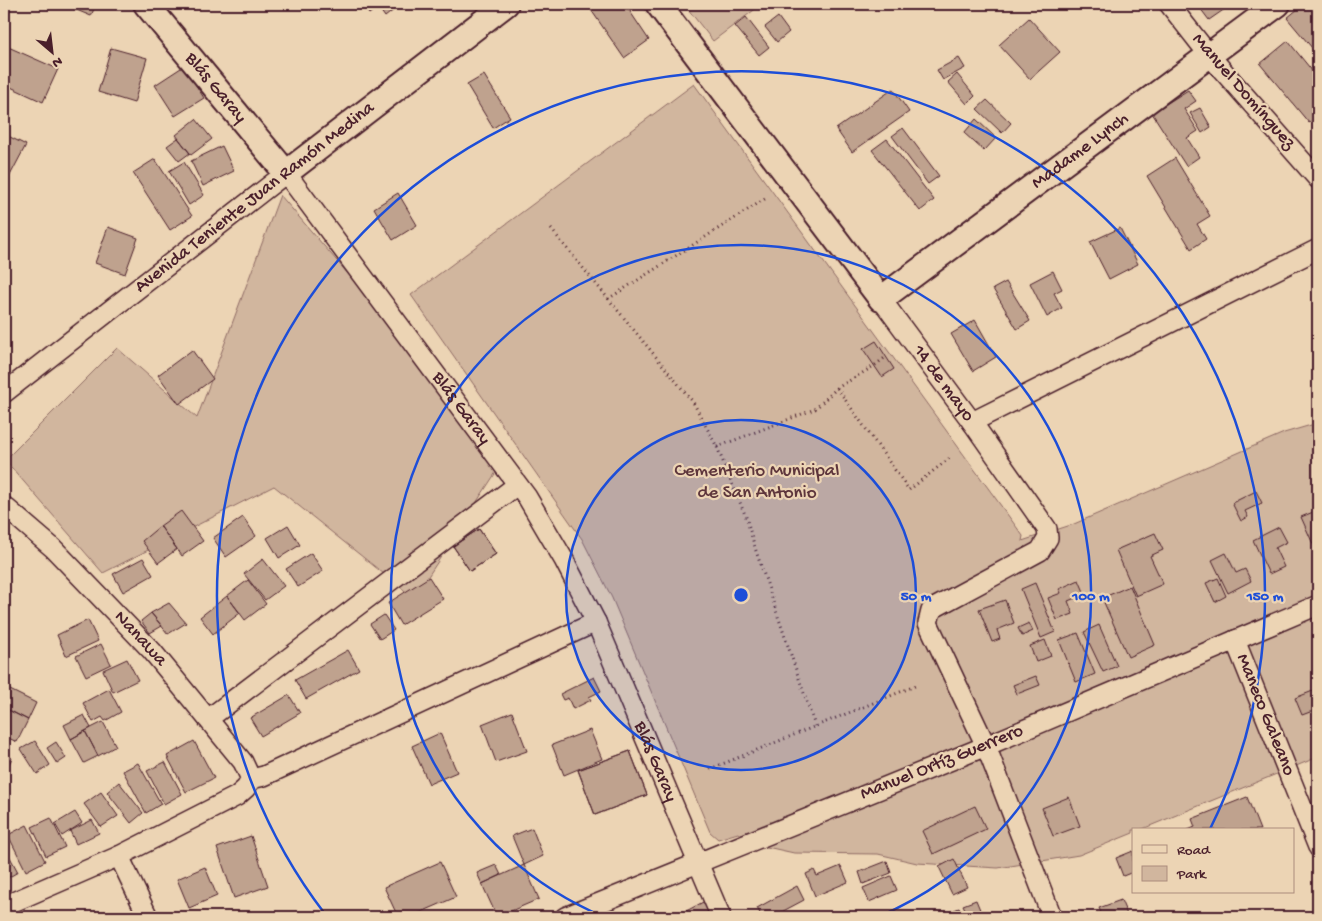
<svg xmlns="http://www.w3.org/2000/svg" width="1322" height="921" font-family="'Gochi Hand',sans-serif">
	<rect width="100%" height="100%" fill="#ecd4b4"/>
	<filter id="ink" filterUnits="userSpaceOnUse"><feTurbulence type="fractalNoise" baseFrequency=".02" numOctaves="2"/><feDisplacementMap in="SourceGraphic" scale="10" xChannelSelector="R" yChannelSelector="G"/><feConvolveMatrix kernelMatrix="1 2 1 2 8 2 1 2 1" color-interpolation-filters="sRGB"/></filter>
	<g filter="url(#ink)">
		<!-- green -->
		<path fill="#d1b69e" stroke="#8e6a64" d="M 684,4 L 762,4 L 713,41 Z
			M 694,84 L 1023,536 L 1022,541 L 1074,524 L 1284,433 L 1318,423 L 1318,757 L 1140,830 L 1133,830 L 1133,833 L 1079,855 L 998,868 L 917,863 L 878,854 L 794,853 L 753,844 L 738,833 L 718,839 L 710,832 L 612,598 L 582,539 L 411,295 Z
			M 280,195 L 506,457 L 414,598 L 274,486 L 103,573 L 5,460 L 117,348 L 197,418 Z"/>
		<!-- building -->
		<path fill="#bfa28e" stroke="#4a1f2b" d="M 62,4 L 96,4 L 91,16 Z
			M 361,4 L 399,4 L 400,5 L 385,17 L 378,7 L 369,14 Z
			M 587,4 L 625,4 L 649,40 L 624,58 Z
			M 1197,4 L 1232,4 L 1209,20 Z
			M 1304,4 L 1313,4 L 1318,10 L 1318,55 L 1287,18 Z
			M 746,17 L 769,47 L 759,55 L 735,26 Z
			M 778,17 L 789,32 L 777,42 L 765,27 Z
			M 1029,18 L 1060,52 L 1030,79 L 999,45 Z
			M 1288,41 L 1318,78 L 1318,116 L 1309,123 L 1260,64 Z
			M 6,46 L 58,69 L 43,102 L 4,84 L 4,51 Z
			M 111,48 L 147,58 L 134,103 L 98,92 Z
			M 959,58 L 965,68 L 943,80 L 937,70 Z
			M 184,66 L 204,98 L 175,116 L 155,85 Z
			M 957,74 L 975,96 L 967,104 L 948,82 Z
			M 484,75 L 510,117 L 493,128 L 467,85 Z
			M 893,89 L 909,112 L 852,152 L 836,129 Z
			M 1188,90 L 1196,101 L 1184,109 L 1198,131 L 1187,138 L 1199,157 L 1186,166 L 1152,113 Z
			M 987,100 L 1011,123 L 1002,133 L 977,109 Z
			M 1200,108 L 1211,127 L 1202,133 L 1190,113 Z
			M 196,119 L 212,139 L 191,155 L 176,135 Z
			M 976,119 L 996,138 L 984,151 L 964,133 Z
			M 903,128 L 939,176 L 928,184 L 892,136 Z
			M 4,134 L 26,145 L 4,187 Z
			M 178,138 L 190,153 L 179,161 L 167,146 Z
			M 887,139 L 934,200 L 920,211 L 872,150 Z
			M 222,146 L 234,171 L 203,186 L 191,161 Z
			M 1175,158 L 1210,216 L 1197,224 L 1206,239 L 1191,249 L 1147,176 Z
			M 155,159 L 192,216 L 170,230 L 133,173 Z
			M 184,162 L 204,195 L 189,205 L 169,171 Z
			M 398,193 L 417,225 L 393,240 L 374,208 Z
			M 108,227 L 138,238 L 125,274 L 95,263 Z
			M 1120,228 L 1138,264 L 1109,279 L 1090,242 Z
			M 1053,271 L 1062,289 L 1054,293 L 1062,308 L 1047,317 L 1030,283 Z
			M 1006,282 L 1030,321 L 1017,329 L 993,289 Z
			M 975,320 L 996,357 L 973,371 L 951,334 Z
			M 876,341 L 894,369 L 882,377 L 863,349 Z
			M 192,350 L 213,379 L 179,404 L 158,375 Z
			M 1256,491 L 1262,503 L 1245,511 L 1248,517 L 1241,521 L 1232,503 Z
			M 1318,510 L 1318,552 L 1317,553 L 1301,517 Z
			M 181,511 L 203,541 L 182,556 L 160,526 Z
			M 243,517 L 256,536 L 226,557 L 213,538 Z
			M 288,525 L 300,545 L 279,558 L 267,538 Z
			M 160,526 L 177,549 L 158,563 L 142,541 Z
			M 1279,527 L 1287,542 L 1275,548 L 1284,567 L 1269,574 L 1253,540 Z
			M 479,529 L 496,554 L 470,571 L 453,546 Z
			M 479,529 L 496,554 L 470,571 L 453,546 Z
			M 1155,533 L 1163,550 L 1150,556 L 1163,584 L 1136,596 L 1116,550 Z
			M 311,553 L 323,571 L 298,587 L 286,569 Z
			M 1226,553 L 1236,573 L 1245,569 L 1251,581 L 1228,593 L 1212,560 Z
			M 143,558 L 153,575 L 123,592 L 113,574 Z
			M 263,559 L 284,586 L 265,600 L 244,574 Z
			M 429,577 L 443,599 L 401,625 L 388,603 Z
			M 1218,578 L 1226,596 L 1215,602 L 1206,583 Z
			M 248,580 L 266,604 L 245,620 L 227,596 Z
			M 1079,580 L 1085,594 L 1068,601 L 1073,614 L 1057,620 L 1048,598 L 1061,593 L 1059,589 Z
			M 1035,583 L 1055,632 L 1041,638 L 1021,589 Z
			M 1130,586 L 1155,645 L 1128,657 L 1102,598 Z
			M 227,596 L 240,613 L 213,634 L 200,617 Z
			M 1005,600 L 1014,623 L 997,630 L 1000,639 L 992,642 L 979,609 Z
			M 169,603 L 186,623 L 168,634 L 151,613 Z
			M 151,613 L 162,626 L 150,633 L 141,621 Z
			M 384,615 L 394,630 L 380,639 L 370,624 Z
			M 88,620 L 98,641 L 66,656 L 57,635 Z
			M 1029,623 L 1033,631 L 1022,636 L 1018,628 Z
			M 1099,625 L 1117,666 L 1103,672 L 1084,632 Z
			M 1078,633 L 1095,674 L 1076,682 L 1059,640 Z
			M 1045,640 L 1051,656 L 1036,662 L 1030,646 Z
			M 101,644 L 111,664 L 86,676 L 76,656 Z
			M 348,650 L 359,669 L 306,699 L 295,680 Z
			M 127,659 L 138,680 L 113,692 L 103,670 Z
			M 1036,676 L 1040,685 L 1017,694 L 1013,685 Z
			M 594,677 L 601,691 L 589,697 L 591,700 L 573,709 L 568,698 L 563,700 L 560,694 Z
			M 4,687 L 36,703 L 28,720 L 4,708 Z
			M 109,689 L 121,712 L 105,721 L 102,717 L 93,722 L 83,703 Z
			M 1318,689 L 1318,709 L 1302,715 L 1295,698 Z
			M 289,695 L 300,713 L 261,736 L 250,718 Z
			M 9,710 L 28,720 L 17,742 L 4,736 L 4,720 Z
			M 512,712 L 527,751 L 496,762 L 482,724 Z
			M 84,715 L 91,728 L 71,739 L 64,725 Z
			M 103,722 L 116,746 L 98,756 L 85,731 Z
			M 590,730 L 602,759 L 564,775 L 552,745 Z
			M 85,731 L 98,756 L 84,763 L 71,739 Z
			M 440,733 L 457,772 L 429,784 L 412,746 Z
			M 35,741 L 50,765 L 37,774 L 21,749 Z
			M 194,741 L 214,778 L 186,792 L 167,756 Z
			M 56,742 L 66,758 L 57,764 L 47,748 Z
			M 630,751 L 647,795 L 595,815 L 578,770 Z
			M 630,751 L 647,795 L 595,815 L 578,770 Z
			M 4,754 L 12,758 L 4,774 Z
			M 165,762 L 182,794 L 164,804 L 147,771 Z
			M 138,763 L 161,804 L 146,813 L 123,771 Z
			M 119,782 L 143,813 L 131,823 L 107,792 Z
			M 101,792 L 118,816 L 101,827 L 84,804 Z
			M 1069,797 L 1080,826 L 1053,836 L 1042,808 Z
			M 1247,797 L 1260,830 L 1188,830 L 1195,827 L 1192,819 Z
			M 975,806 L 986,829 L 933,854 L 922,831 Z
			M 75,812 L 82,823 L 62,836 L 55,824 Z
			M 51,818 L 65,847 L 46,856 L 32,827 Z
			M 92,820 L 99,833 L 76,844 L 70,831 Z
			M 27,825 L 45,861 L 26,871 L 8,835 Z
			M 532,828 L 543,856 L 524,865 L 512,836 Z
			M 251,836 L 268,886 L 234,898 L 217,848 Z
			M 4,846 L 18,872 L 4,880 Z
			M 1133,851 L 1133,872 L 1123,876 L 1116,858 Z
			M 954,859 L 967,887 L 952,894 L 939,867 Z
			M 887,861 L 891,873 L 863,884 L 859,872 Z
			M 440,862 L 456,897 L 410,917 L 398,917 L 384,887 Z
			M 496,865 L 501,875 L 482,884 L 477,873 Z
			M 524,865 L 539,899 L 497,917 L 482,884 Z
			M 841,866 L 848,882 L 815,896 L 806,874 L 814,870 L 817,876 Z
			M 205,867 L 217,896 L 189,908 L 177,879 Z
			M 891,876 L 897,890 L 869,902 L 863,888 Z
			M 797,886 L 804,900 L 772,917 L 762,917 L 757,908 Z
			M 976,900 L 983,917 L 969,917 L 963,905 Z
			M 1121,900 L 1128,917 L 1103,917 L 1099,908 Z
			M 705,901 L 710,912 L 700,917 L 675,917 Z
			M 959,908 L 963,917 L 943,917 L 942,915 Z"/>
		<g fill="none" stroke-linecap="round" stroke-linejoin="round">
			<defs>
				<g id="minor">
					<path d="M 1169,4 L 1209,55 L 1318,179"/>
					<path id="s1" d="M 881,299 L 972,422 L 1047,529 L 1048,538 L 1040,551 L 936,607 L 931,611 L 928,623 L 986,746 L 1052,917"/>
					<path id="s2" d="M 4,393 L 286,173 L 527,497 L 564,560 L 596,622 L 721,917"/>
					<path d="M 972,422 L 1318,249"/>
					<path d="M 4,506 L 53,548 L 152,651 L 243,762 L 251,779 L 246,788 L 237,796 L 119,856 L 4,906"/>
					<path d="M 1235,640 L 1318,847"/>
					<path d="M 208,719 L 517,485"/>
					<path d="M 251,779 L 264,776 L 596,622"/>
					<path d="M 119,856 L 148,917"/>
					<path d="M 565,917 L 986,746 L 1318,605"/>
				</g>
				<g id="tertiary">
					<path id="s3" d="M 146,4 L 286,173 L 506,4"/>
					<path id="s4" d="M 658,4 L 881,299 L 1278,4"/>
				</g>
			</defs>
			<!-- minor casing -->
			<use href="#minor" stroke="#4a1f2b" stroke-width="22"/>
			<!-- tertiary casing -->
			<use href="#tertiary" stroke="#4a1f2b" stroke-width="28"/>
			<!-- path -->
			<path stroke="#4a1f2b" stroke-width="3" stroke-dasharray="1 4" stroke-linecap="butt" d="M 551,229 L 693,402 L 717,447 L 746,517 L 756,551 L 815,726
				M 608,299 L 768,197
				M 837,388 L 909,490 L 951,457
				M 717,447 L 815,409 L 837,388 L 874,366 L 886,357
				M 710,769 L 915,686"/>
			<!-- minor -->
			<use href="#minor" stroke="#ecd4b4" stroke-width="19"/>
			<!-- tertiary -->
			<use href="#tertiary" stroke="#ecd4b4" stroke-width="24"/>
		</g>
	</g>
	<!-- distance rings -->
	<circle cx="741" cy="595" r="175" fill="#1d4ed8" fill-opacity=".12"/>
	<g fill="none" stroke="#1d4ed8" stroke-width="2.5">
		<circle cx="741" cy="595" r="175"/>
		<path d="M604 917A350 350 0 1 1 878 917"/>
		<path d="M325 914A524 524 0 1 1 1210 829"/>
	</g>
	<g text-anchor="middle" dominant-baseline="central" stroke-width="4.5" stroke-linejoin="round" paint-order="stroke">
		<!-- street labels -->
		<g font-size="19" fill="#4a1f2b" stroke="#ecd4b4">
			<text stroke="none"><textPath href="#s3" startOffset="109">Blás Garay</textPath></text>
			<text transform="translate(1243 92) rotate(49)">Manuel Domínguez</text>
			<text stroke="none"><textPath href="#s4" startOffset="618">Madame Lynch</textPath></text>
			<text transform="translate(255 198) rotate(-38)">Avenida Teniente Juan Ramón Medina</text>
			<text stroke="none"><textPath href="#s1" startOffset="105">14 de mayo</textPath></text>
			<text stroke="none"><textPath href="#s2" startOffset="651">Blás Garay</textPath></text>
			<text transform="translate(140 639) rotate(47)">Nanawa</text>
			<text transform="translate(1265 715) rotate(68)">Maneco Galeano</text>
			<text stroke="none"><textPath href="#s2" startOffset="1056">Blás Garay</textPath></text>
			<text transform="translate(942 763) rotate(-22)">Manuel Ortíz Guerrero</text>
		</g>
		<!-- park labels -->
		<g font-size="19" fill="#5e363c" stroke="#ecd4b4">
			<text x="757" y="471">Cementerio Municipal<tspan x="757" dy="22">de San Antonio</tspan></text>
		</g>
	</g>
	<circle cx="741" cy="595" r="8" fill="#1d4ed8" stroke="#ecd4b4" stroke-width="2.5"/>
	<g font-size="15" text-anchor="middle" font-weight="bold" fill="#1d4ed8" stroke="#ecd4b4" stroke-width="4.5" stroke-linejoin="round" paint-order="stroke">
		<text x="916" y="600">50 m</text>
		<text x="1091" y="600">100 m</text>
		<text x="1265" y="600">150 m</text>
	</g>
	<!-- margin -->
	<rect width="1322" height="921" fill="none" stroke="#ecd4b4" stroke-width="20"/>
	<rect x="10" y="10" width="1302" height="901" fill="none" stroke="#4a1f2b" stroke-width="2" filter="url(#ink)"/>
	<!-- legend -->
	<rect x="1132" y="828" width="162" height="65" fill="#ecd4b4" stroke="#ab8c7d"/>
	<rect x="1142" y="845" width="25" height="8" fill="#ecd4b4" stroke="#ab8c7d"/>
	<text x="1177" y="854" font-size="15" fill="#4a1f2b">Road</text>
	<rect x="1142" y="866" width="25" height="15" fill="#d1b69e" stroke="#ab8c7d"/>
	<text x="1177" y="878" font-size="15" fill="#4a1f2b">Park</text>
	<!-- north arrow -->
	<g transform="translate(52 52) rotate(152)" stroke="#ecd4b4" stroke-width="4" paint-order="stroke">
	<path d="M0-4L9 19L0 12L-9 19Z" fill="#4a1f2b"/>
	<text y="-8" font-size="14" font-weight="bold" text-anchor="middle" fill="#4a1f2b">N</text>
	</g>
</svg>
